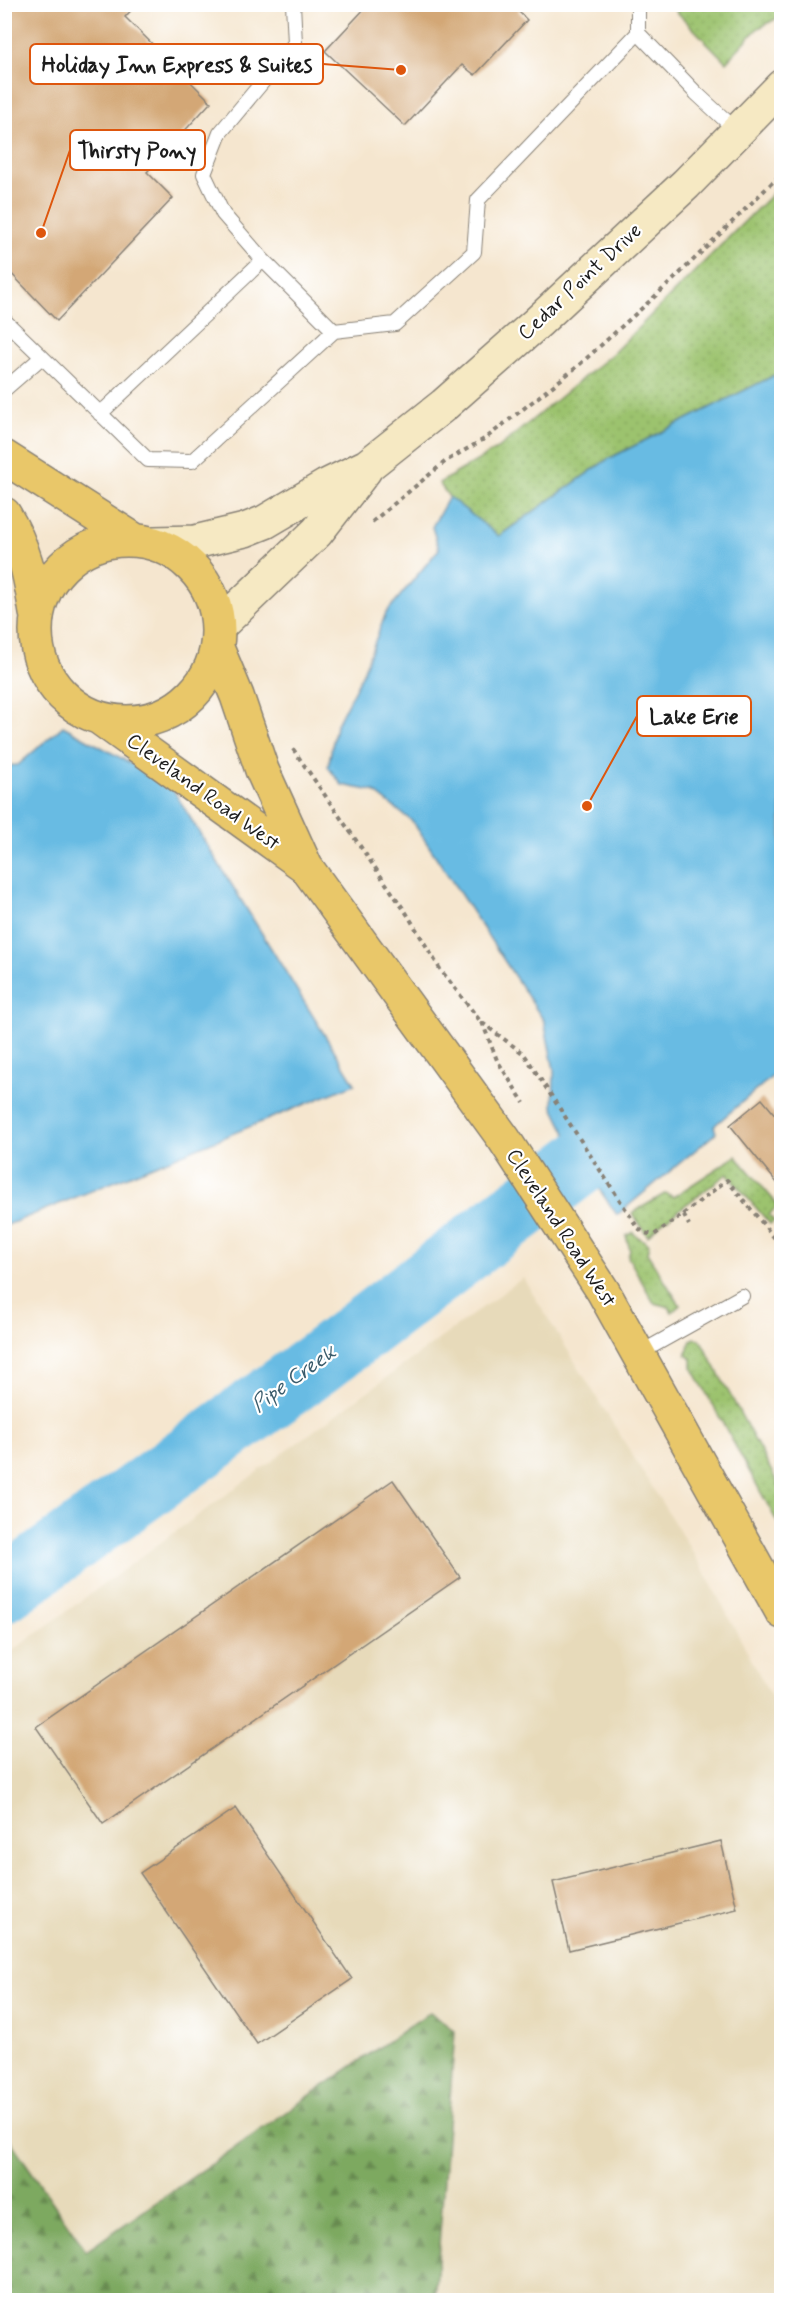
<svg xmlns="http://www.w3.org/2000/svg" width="786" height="2305" font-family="Mynerve,sans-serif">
	<defs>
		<pattern id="green-dots" width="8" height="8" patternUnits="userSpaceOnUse" patternTransform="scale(1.5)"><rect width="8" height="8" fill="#9cc36e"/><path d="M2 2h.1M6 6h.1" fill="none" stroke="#86a75f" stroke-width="1.8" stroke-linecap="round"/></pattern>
		<pattern id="forest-firs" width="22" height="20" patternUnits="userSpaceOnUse" patternTransform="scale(1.5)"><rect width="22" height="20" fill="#7da961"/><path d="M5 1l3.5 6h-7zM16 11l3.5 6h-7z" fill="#66894f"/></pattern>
	</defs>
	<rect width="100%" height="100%" fill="#fff"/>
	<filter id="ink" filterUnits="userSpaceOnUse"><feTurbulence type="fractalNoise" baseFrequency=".0167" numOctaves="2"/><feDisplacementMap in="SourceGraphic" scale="12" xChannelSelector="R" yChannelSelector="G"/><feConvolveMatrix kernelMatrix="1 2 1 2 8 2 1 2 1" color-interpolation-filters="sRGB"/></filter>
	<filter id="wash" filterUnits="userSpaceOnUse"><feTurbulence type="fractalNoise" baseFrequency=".008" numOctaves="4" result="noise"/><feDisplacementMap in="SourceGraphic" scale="24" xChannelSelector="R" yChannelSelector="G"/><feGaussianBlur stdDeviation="1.35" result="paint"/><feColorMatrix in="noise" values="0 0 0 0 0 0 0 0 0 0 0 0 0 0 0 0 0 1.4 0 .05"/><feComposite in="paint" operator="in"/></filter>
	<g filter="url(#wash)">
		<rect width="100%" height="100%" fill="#f5e6cf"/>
		<!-- built -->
		<path fill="#e7daba" d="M 523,1278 L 704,1571 L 781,1715 L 781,2300 L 435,2300 L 455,2031 L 430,2012 L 85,2251 L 5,2133 L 4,1657 Z"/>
		<!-- green -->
		<path fill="url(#green-dots)" stroke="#5c7045" stroke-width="1.5" d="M 670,5 L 781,5 L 781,16 L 757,29 L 726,62 Z
			M 781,185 L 781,372 L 608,459 L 499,536 L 449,497 L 439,483 L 497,449 L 613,353 Z
			M 736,1156 L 778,1205 L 769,1215 L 774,1221 L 770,1224 L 727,1174 L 660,1224 L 648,1236 L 632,1213 L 666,1193 L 673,1197 Z
			M 633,1232 L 635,1235 L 649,1244 L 647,1253 L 680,1305 L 672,1312 L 669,1307 L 654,1303 L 628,1257 L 630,1250 L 626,1236 Z
			M 695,1338 L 700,1339 L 781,1489 L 781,1529 L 692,1367 L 692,1359 L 686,1355 L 691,1340 Z"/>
		<!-- forest -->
		<path fill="url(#forest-firs)" stroke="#4c623e" stroke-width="1.5" d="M 430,2012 L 455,2031 L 435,2300 L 5,2300 L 5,2133 L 86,2251 Z"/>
		<!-- water -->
		<path fill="#67bbe3" stroke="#426c80" stroke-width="1.5" d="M 781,372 L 781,1069 L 714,1126 L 716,1133 L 617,1215 L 581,1163 L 553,1107 L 554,1070 L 544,1021 L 413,822 L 373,791 L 342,785 L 328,767 L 336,726 L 362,675 L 386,613 L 439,549 L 432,527 L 449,497 L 499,536 L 608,459 Z
			M 63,726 L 170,785 L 355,1084 L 5,1226 L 5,766 L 18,765 Z"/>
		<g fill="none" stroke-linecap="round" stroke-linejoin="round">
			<!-- river -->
			<path stroke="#67bbe3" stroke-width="64" d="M 4,1590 L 317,1364 L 581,1163"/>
		</g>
		<g id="blocks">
			<!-- building -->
			<path fill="#d3a776" d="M 4,4 L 137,4 L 125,17 L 211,102 L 147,172 L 173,198 L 57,321 L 4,266 Z
				M 369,4 L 524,4 L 518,11 L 527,20 L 475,75 L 462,65 L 405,126 L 325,51 Z
				M 762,1099 L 782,1123 L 782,1189 L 730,1125 Z
				M 393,1480 L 460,1577 L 103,1824 L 36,1727 Z
				M 236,1808 L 352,1979 L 257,2044 L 140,1873 Z
				M 721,1841 L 737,1909 L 569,1950 L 553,1882 Z"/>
		</g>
	</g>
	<g filter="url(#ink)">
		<use href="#blocks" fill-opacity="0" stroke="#888176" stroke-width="1.5"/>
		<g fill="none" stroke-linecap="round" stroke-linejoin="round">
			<defs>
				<path id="lane" d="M 638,33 L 638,4
					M 263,260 L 334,331
					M 4,320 L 148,460 L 192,461 L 334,331 L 395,324 L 474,252 L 478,200 L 638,33 L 696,93 L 737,131
					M 4,390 L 42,357
					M 100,414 L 263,260 L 223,214 L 204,174 L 220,133 L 295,43 L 293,4
					M 638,1354 L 742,1296"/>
				<path id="secondary" d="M 154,543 L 195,542 L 245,530 L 265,522 L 326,486 L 367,466 L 444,405 L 538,322 L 686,184 L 782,86
					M 219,626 L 317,532 L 365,470"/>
				<path id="primary" d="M 4,457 L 133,539
					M 4,514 C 25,548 30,575 36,613
					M36 631a91 91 0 1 1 182 0a91 91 0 1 1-182 0Z
					M 217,648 L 237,696 L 262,770 L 306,867 L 504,1139 L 603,1291 L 782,1612
					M 101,719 L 305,866"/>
			</defs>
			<!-- lane casing -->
			<use href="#lane" stroke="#888176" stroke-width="16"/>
			<!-- secondary casing -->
			<use href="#secondary" stroke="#888176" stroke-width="36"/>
			<!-- primary casing -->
			<use href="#primary" stroke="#888176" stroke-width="36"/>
			<!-- path -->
			<path stroke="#888176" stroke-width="4" stroke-dasharray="4.5 4.5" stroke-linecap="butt" d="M 372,522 L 446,461 L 486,438 L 578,366 L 673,280 L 782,173
				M 293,749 L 407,914 L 440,969 L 481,1022 L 524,1054 L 638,1228 L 645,1233 L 654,1235 L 683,1214 L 689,1225
				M 482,1022 L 497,1060 L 524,1103
				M 683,1214 L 727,1180 L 782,1247"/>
			<!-- lane -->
			<use href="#lane" stroke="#fff" stroke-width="14"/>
			<!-- secondary -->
			<use href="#secondary" stroke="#f6e9c3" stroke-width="33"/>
			<!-- primary -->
			<use href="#primary" stroke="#e9c769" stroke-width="33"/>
		</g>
	</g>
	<g text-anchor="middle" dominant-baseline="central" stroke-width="4.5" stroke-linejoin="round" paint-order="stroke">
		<!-- street labels -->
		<g font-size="21" fill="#1c1c1c" stroke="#fff">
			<text transform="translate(580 282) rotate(-43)">Cedar Point Drive</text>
			<text transform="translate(203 792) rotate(36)">Cleveland Road West</text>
			<text transform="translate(561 1228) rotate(57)">Cleveland Road West</text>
		</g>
		<!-- water labels -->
		<g font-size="22" font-style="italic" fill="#3a5c6c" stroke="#fff">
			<text transform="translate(294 1379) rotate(-36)">Pipe Creek</text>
		</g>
	</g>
	<!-- callouts -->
	<path fill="none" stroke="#de560d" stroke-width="2" d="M401 70L323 64M41 233L70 150M587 806L637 716"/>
	<g fill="#de560d" stroke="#fff" stroke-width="2">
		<circle cx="401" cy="70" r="6"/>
		<circle cx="41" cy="233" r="6"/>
		<circle cx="587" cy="806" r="6"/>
	</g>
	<g fill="#fff" stroke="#de560d" stroke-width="2">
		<rect x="30" y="44" width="293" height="40" rx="6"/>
		<rect x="70" y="130" width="135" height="40" rx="6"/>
		<rect x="637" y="696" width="114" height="40" rx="6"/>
	</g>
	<g font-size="22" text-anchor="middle" font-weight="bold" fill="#1c1c1c">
		<text x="177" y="72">Holiday Inn Express &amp; Suites</text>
		<text x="137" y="158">Thirsty Pony</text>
		<text x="694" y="724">Lake Erie</text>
	</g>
	<!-- margin -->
	<rect width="786" height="2305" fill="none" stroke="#fff" stroke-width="24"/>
</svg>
